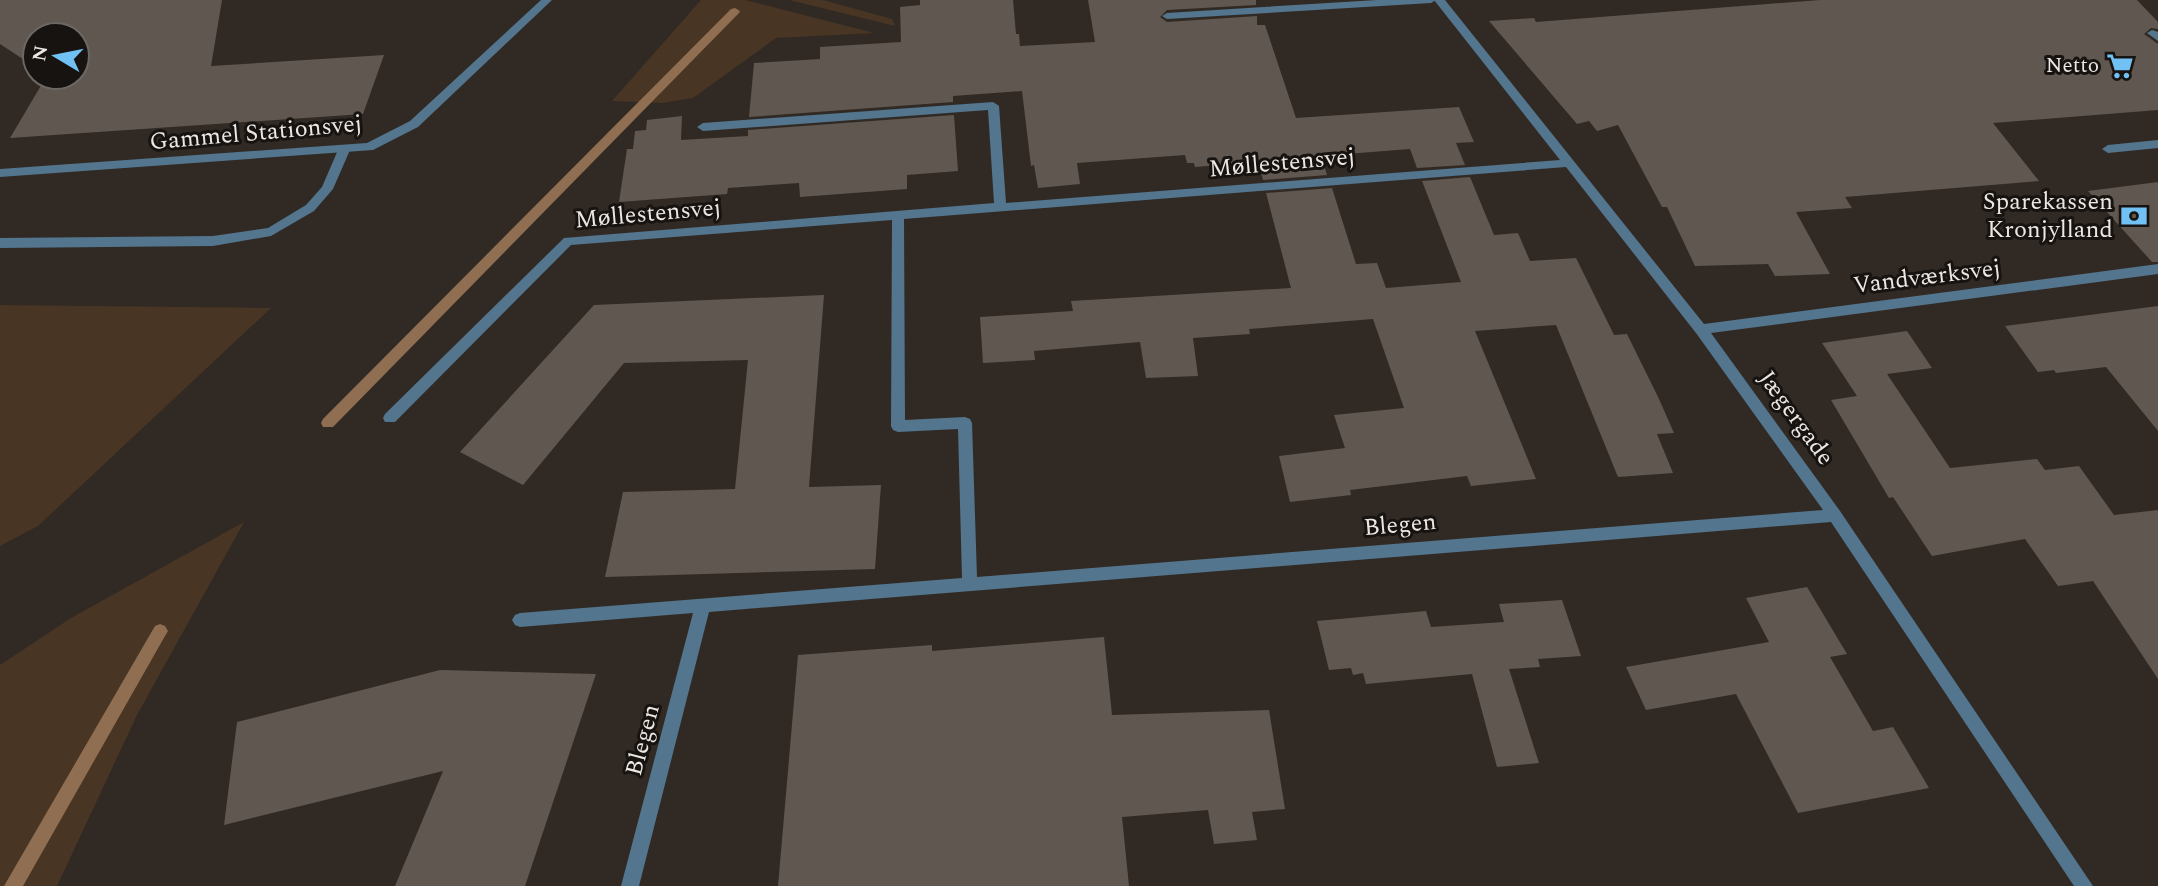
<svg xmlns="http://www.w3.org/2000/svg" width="2158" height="886" font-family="Spectral,serif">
	<rect width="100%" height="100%" fill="#312a24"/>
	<!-- green -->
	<path fill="#483523" d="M 701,0 L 745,0 L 874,33 L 776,38 L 693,98 L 662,103 L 612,101 Z
		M 789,0 L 823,0 L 892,19 L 895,26 Z
		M 0,305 L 271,308 L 38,526 L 0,546 Z
		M 244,522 L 137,715 L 57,886 L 0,886 L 0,665 L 71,618 Z"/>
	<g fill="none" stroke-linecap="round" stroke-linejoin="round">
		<!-- stream -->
		<path fill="#8f6e52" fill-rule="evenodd" d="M 735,8 L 740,11 L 739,13 L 333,427 L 323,427 L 321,423 L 323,419 L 731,9 Z
			M 160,624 L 165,626 L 168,631 L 165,636 L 23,886 L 4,886 L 155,626 Z"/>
	</g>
	<!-- building -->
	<path fill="#5f5750" d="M 0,0 L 222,0 L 211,66 L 384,55 L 363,114 L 10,138 L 46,77 L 77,77 L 77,35 L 35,35 L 35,67 L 0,44 Z
		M 920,0 L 1013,0 L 1016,34 L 1019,34 L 1020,46 L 1095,42 L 1088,0 L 1256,0 L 1256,5 L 1167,10 L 1160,17 L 1167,22 L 1257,16 L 1257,25 L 1265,25 L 1296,118 L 1459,107 L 1474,142 L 1456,143 L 1465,165 L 1417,168 L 1410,149 L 1321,156 L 1327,175 L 1263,180 L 1258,162 L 1195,167 L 1194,163 L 1187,163 L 1185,155 L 1077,163 L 1080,184 L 1038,188 L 1034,165 L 1031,166 L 1022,91 L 953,96 L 953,102 L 749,117 L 754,63 L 820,59 L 820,47 L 901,42 L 900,7 L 920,5 Z
		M 1820,0 L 2137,0 L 2158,22 L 2158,29 L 2151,28 L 2144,34 L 2158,44 L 2158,110 L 1993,123 L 2039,181 L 1845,197 L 1852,208 L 1796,212 L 1830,274 L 1775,276 L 1768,264 L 1695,266 L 1667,207 L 1662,207 L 1618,125 L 1597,131 L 1589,121 L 1577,124 L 1489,21 L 1534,18 L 1536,22 Z
		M 954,115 L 958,171 L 907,175 L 907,189 L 800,197 L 799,183 L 728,188 L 727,194 L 619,202 L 627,149 L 633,149 L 635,131 L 646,130 L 647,120 L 682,116 L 681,140 L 748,136 L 748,130 Z
		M 1470,177 L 1494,235 L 1518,233 L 1530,261 L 1576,258 L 1614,335 L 1627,334 L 1659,399 L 1674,433 L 1657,434 L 1673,473 L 1618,477 L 1556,325 L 1475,331 L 1536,479 L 1471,486 L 1467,476 L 1350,490 L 1351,495 L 1290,502 L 1279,456 L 1345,448 L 1334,415 L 1404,408 L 1373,319 L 1249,329 L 1250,334 L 1193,338 L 1198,376 L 1146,378 L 1140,342 L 1034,351 L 1035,360 L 983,363 L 980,317 L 1073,311 L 1071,301 L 1291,288 L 1266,193 L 1332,188 L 1356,264 L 1377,263 L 1386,288 L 1461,282 L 1422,181 Z
		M 2158,182 L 2158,262 L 2152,262 L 2088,191 Z
		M 824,295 L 809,487 L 881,485 L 875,569 L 605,577 L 623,492 L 735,489 L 748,360 L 624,363 L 523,485 L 460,452 L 594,305 Z
		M 2158,306 L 2158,431 L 2106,367 L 2056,373 L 2054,370 L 2038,372 L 2005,326 Z
		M 1907,331 L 1932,368 L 1887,374 L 1950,468 L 2037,459 L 2045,470 L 2079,466 L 2114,515 L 2158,510 L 2158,679 L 2093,581 L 2058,586 L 2025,539 L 1932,556 L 1893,497 L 1889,498 L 1831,400 L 1857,396 L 1822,343 Z
		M 1807,587 L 1847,654 L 1830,657 L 1873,731 L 1893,727 L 1929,788 L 1798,813 L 1736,694 L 1646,710 L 1626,667 L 1769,642 L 1746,598 Z
		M 1562,600 L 1581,656 L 1538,659 L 1540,667 L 1509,669 L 1539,763 L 1497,767 L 1472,674 L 1366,684 L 1363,673 L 1353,675 L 1351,668 L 1329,670 L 1317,621 L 1426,611 L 1431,627 L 1504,622 L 1499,604 Z
		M 1104,637 L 1112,715 L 1269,710 L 1285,809 L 1252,812 L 1257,840 L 1214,844 L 1208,810 L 1122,817 L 1129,886 L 778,886 L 798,655 L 932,645 L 932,651 Z
		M 440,670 L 596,674 L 525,886 L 395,886 L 443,771 L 224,825 L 237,722 Z"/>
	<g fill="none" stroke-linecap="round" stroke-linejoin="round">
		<!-- service -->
		<path fill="#53758d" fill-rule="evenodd" d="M 1377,0 L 1436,0 L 1431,3 L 1167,19 L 1162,16 L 1167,13 Z
			M 2152,30 L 2158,32 L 2158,41 L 2147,33 Z
			M 2158,140 L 2158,148 L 2108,153 L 2102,149 L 2108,145 Z
			M 344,146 L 350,150 L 333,189 L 314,211 L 271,236 L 213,246 L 0,248 L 0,238 L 213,236 L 268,228 L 306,205 L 322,187 L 338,150 Z"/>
		<!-- minor -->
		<path fill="#53758d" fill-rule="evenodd" d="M 541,0 L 552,0 L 418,127 L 373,150 L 0,177 L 0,169 L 367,143 L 410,121 Z
			M 1434,0 L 1445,0 L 1704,324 L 2158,264 L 2158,274 L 1711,333 L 1840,511 L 2093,886 L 2074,886 L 1831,522 L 709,612 L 639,886 L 621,886 L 693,613 L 520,627 L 515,625 L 512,620 L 515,615 L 520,613 L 962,578 L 958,429 L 898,432 L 893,430 L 891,426 L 892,220 L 571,245 L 395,422 L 385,422 L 383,418 L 385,414 L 564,238 L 994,203 L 988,110 L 703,131 L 697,127 L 703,123 L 993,102 L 999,106 L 1006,203 L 1560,160 ZM 1566,167 L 1696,333 L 1823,510 L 977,577 L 972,423 L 970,419 L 965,417 L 905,420 L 904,219 Z"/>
	</g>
	<!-- icons -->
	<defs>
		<symbol id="supermarket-bare" viewBox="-9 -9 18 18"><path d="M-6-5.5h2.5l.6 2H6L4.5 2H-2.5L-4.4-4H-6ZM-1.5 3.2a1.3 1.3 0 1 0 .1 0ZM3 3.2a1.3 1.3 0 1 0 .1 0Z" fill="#71c1f5" stroke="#171310" stroke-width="2.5" paint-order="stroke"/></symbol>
		<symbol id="bank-bare" viewBox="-9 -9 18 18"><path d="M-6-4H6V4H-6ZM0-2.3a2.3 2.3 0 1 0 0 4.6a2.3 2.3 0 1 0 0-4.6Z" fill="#71c1f5" stroke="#171310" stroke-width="2.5" paint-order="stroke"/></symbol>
	</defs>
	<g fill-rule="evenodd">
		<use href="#supermarket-bare" x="2101" y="47" width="38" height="38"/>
		<use href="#bank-bare" x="2115" y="197" width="38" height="38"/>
	</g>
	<g text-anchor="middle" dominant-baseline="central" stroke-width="6" stroke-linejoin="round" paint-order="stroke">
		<!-- far-poi labels -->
		<g font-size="21" fill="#ece7e3" stroke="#171310" text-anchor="end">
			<text x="2099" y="66">Netto</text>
		</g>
		<!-- street labels -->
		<g font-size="24" fill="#ece7e3" stroke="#171310">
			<text transform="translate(256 133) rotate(-5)">Gammel Stationsvej</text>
			<text transform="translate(1282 163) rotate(-5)">Møllestensvej</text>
			<text transform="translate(648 214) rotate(-5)">Møllestensvej</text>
			<text transform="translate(1927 277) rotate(-7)">Vandværksvej</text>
			<text transform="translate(1796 418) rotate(54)">Jægergade</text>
			<text transform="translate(1400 525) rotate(-5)">Blegen</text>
			<text transform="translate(643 740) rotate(-75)">Blegen</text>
		</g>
		<!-- poi labels -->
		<g font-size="24" fill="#ece7e3" stroke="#171310" text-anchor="end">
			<text x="2113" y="202">Sparekassen<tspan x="2113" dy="28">Kronjylland</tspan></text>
		</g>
	</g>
	<!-- north arrow -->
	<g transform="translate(56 56) rotate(280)"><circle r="33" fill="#171310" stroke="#6c6864" stroke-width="2"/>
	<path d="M0-5L12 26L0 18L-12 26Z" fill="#71c1f5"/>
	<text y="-10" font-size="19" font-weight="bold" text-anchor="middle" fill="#ece7e3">N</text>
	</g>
</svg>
